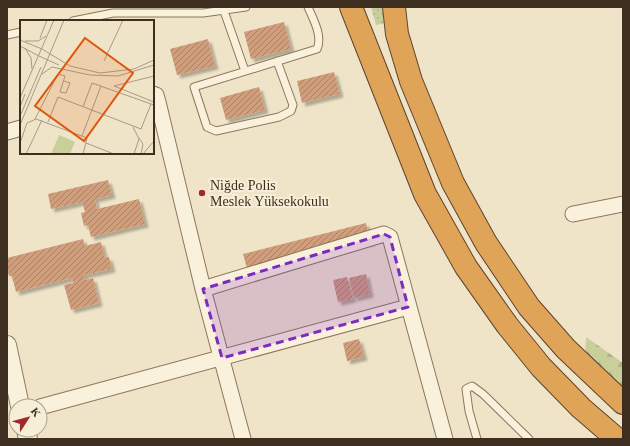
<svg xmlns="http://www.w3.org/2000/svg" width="630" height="446" font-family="Georgia,serif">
	<defs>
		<pattern id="grass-dots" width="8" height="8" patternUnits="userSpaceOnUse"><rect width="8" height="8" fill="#c9cf9b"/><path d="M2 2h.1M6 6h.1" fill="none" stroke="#aeb285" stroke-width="1.8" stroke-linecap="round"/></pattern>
		<pattern id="forest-firs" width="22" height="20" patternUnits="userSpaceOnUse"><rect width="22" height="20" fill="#c9cf9b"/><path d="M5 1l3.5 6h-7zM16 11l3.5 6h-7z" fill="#aeb285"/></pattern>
		<pattern id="building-hatch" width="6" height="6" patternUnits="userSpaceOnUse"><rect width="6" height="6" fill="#cf9f7d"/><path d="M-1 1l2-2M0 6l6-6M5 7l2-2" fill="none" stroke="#a98266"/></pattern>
		<filter id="shadow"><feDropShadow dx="3.5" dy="3.5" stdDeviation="1" flood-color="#0004"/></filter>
	</defs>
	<rect width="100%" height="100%" fill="#f0e4c8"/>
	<!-- grass -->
	<path fill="url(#grass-dots)" d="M 371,7 L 385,7 L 387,23 L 376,25 Z"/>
	<!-- forest -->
	<path fill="url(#forest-firs)" d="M 586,337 L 623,363 L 623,390 L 585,356 Z"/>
	<!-- building -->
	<path fill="url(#building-hatch)" filter="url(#shadow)" d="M 284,22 L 291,49 L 251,59 L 244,32 Z
		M 208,39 L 215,66 L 177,75 L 170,49 Z
		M 334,72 L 340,94 L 302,103 L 297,81 Z
		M 259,87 L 265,110 L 226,120 L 220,98 Z
		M 108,180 L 112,195 L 95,199 L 97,209 L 139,199 L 145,224 L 91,237 L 88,225 L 84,226 L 81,213 L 85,212 L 82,202 L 51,209 L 48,194 Z
		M 366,223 L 371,242 L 248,272 L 243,254 Z
		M 83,239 L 85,246 L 101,242 L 105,258 L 109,257 L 112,269 L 84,275 L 85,280 L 93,278 L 99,303 L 71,310 L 64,285 L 73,283 L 72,278 L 16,292 L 12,276 L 9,276 L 7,267 L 7,258 Z
		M 366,274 L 370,294 L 354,298 L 349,278 Z
		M 347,277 L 353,299 L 338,302 L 333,280 Z
		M 359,339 L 364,357 L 347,361 L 343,343 Z"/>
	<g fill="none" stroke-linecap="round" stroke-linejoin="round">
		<defs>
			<path id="service" d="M 224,11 L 245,71
				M 73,21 L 113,13 L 203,13 L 246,7
				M 7,35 L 21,32
				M 277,61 L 293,105 L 291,111 L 279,117 L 216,131 L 207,127 L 194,87 L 317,49 C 323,36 313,19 308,7
				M 477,439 L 469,411 L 466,389 L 472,386 L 483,394 L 529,439"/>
			<path id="minor" d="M 153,94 L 156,95 L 158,102 L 203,289 L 243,439
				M 7,132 L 21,128
				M 573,214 L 623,204
				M 203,289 L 384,234 L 390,237 L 445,439
				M 40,407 L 408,307"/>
			<path id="tertiary" d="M 7,345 L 20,406
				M 26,430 L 28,439"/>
			<path id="motorway" d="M 351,7 L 425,194 L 466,267 L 507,325 L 541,367 L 581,408 L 617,439
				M 394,7 L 397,34 L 411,81 L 453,183 L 486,243 L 529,307 L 566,349 L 623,403"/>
		</defs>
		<!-- service casing -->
		<use href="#service" stroke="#8d765c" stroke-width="9"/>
		<!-- minor casing -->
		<use href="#minor" stroke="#8d765c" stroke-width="17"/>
		<!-- tertiary casing -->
		<use href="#tertiary" stroke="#8d765c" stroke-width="20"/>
		<!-- motorway casing -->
		<use href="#motorway" stroke="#5b4430" stroke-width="24"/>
		<!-- service -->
		<use href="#service" stroke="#faf1dc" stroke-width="7"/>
		<!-- minor -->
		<use href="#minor" stroke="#faf1dc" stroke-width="15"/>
		<!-- tertiary -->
		<use href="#tertiary" stroke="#faf1dc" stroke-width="18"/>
		<!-- motorway -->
		<use href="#motorway" stroke="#e0a458" stroke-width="22"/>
	</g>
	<!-- marked area -->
	<path fill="#7b2cbf" fill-opacity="0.2" stroke="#7b2cbf" stroke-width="3" stroke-dasharray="8 5" stroke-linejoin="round" d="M 384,234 L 390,237 L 408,307 L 222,358 L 203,289 Z"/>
	<!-- markers -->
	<circle fill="#9e2a2b" stroke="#f7eed8" stroke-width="1.5" cx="202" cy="193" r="4"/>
	<g text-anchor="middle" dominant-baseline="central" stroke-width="4" stroke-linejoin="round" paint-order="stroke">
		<!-- poi labels -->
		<g font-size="14" fill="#3d2e20" stroke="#f7eed8" text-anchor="start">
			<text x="210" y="185">Niğde Polis<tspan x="210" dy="16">Meslek Yüksekokulu</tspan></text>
		</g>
	</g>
	<!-- overview -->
	<g transform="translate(20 20)">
		<rect width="134" height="134" fill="#f0e4c8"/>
		<path d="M 39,115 L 55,122 L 50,134 L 31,134 Z" fill="#c9cf9b"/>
		<path fill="none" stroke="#a89b85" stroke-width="1" d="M 20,18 L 27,0M 0,20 L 22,29M 5,21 L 18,21 L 26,16M 0,26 L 19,36M 5,28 L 11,38 L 12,49M 22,29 L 50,46 L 80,53 L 114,49 L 134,40M 19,36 L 39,45M 84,41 L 103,0M 22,54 L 32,47 L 70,55 L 98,56 L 134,45M 134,56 L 94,66 L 134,82M 0,78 L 34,0M 0,87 L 5,74M 63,87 L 72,63 L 134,85M 1,94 L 21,47M 15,99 L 38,54 L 45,56 L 40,72 L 46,73 L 50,63 L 44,61M 28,102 L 38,77 L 121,109 L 131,84M 0,105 L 44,0M 113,107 L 119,119 L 114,134M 62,116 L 81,66M 119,118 L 123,124 L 121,134M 0,123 L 7,103 L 16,99 L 67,118 L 63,134M 66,123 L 94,134M 6,134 L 22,100M 123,134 L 134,121"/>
		<path fill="#df570d" fill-opacity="0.15" stroke="#df570d" stroke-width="2" d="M 65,18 L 113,53 L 64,121 L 15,86 Z"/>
		<rect width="134" height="134" fill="none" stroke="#3d2e20" stroke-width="2"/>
	</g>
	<!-- border -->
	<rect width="630" height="446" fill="none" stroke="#3d2e20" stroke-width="16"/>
	<!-- north arrow -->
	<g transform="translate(28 418) rotate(54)"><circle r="19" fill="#f7eed8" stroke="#ada18e"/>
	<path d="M0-3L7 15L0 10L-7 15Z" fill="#9e2a2b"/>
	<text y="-6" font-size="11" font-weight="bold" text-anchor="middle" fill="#3d2e20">K</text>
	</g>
</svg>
